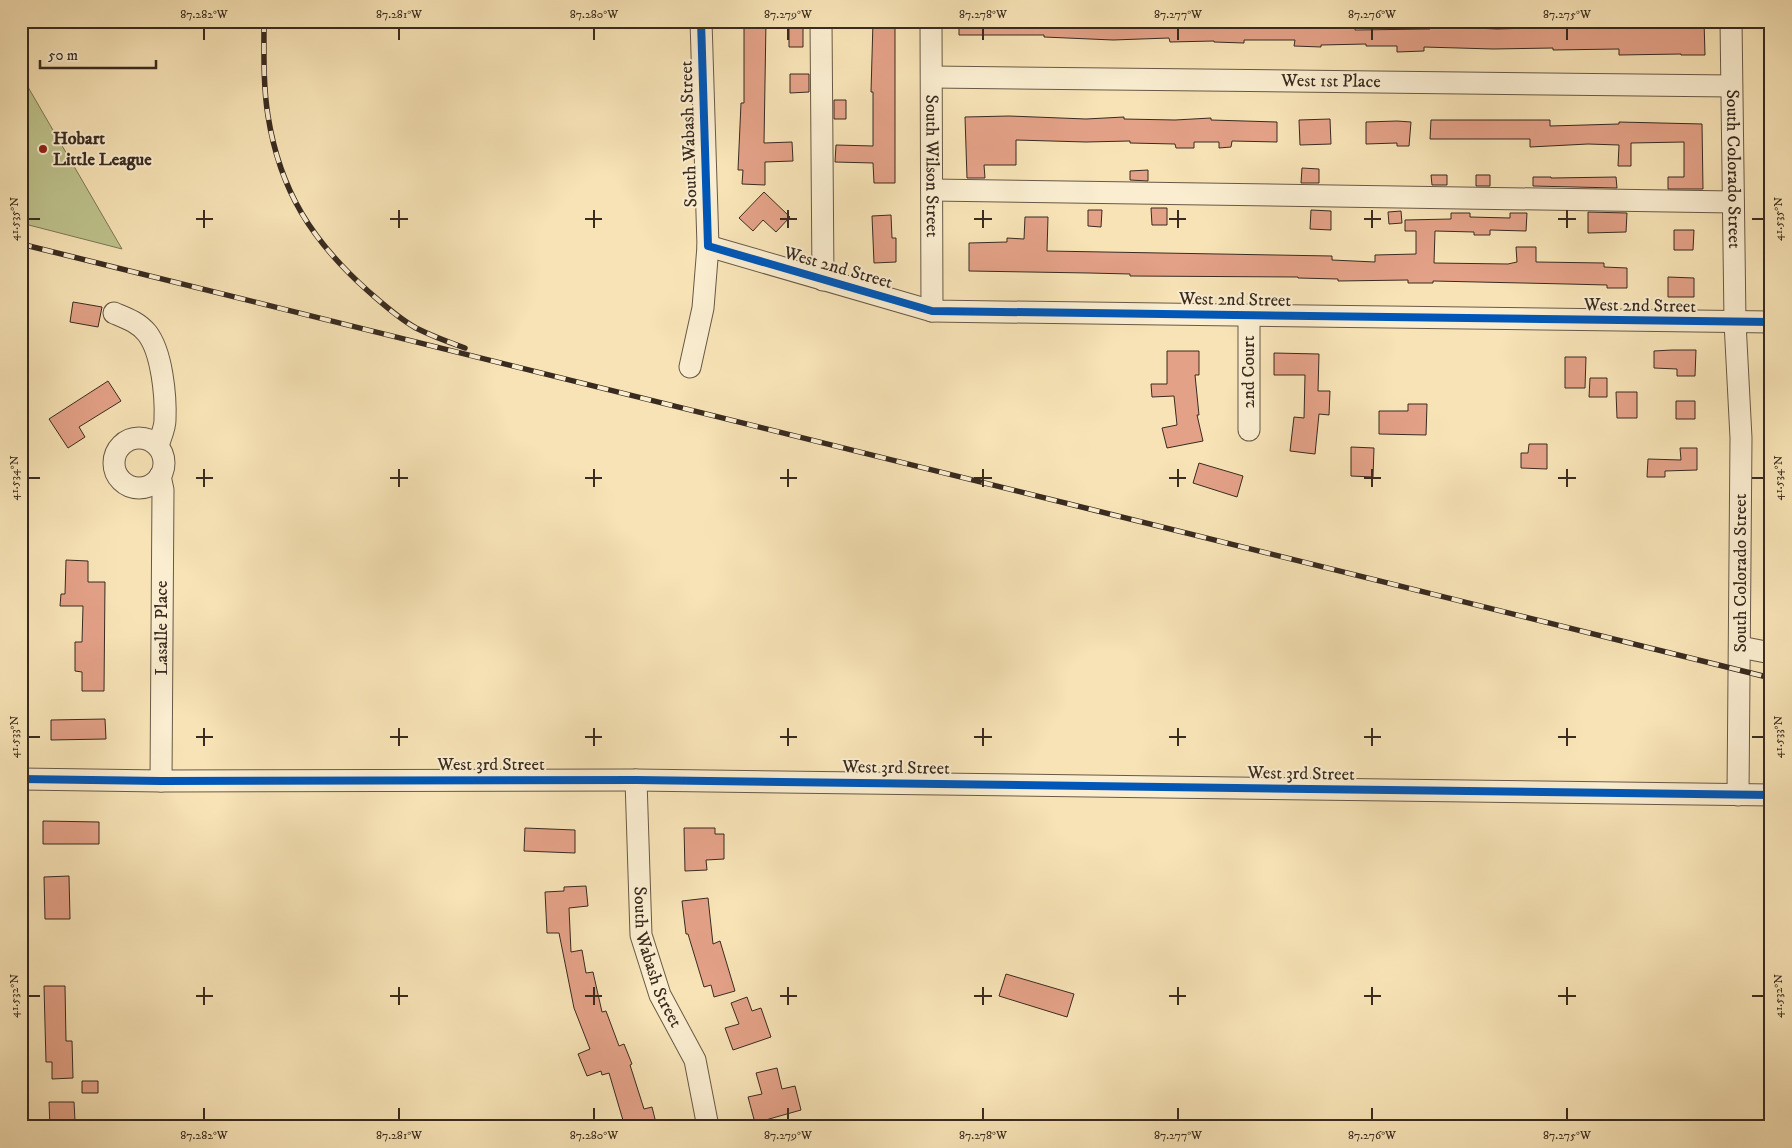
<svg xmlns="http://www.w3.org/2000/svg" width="1792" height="1148" font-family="'IM FELL DW Pica',serif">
	<rect width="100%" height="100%" fill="#f7e3b6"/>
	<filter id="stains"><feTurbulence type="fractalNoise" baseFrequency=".004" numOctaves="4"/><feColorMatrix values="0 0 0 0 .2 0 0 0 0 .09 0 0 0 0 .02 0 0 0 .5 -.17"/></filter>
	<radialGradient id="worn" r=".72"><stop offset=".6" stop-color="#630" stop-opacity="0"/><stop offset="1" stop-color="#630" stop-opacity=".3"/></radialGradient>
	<!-- green -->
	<path fill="#bec38d" stroke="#7c7756" d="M 21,75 L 122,249 L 21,223 Z"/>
	<!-- building -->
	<path fill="#e3a187" stroke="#392b20" d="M 744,21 L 766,21 L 764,143 L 792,142 L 793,161 L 765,162 L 765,185 L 742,184 L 743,170 L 738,170 L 741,103 L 744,103 Z
		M 873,21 L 895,21 L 895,183 L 874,183 L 873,163 L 835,162 L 836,145 L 873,146 L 873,92 L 871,92 Z
		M 959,21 L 1155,21 L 1155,25 L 1215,22 L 1253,23 L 1253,21 L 1281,21 L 1341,24 L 1341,21 L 1355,21 L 1355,30 L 1430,29 L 1430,26 L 1497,29 L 1531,28 L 1531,23 L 1554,21 L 1596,22 L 1597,28 L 1633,27 L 1633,21 L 1646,21 L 1646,28 L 1687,28 L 1687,21 L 1704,21 L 1705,55 L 1681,55 L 1681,54 L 1619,55 L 1619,49 L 1553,50 L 1553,48 L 1493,49 L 1424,47 L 1424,51 L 1397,52 L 1397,46 L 1366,46 L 1366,44 L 1321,45 L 1321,47 L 1294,46 L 1295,40 L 1244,40 L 1244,43 L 1214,42 L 1214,41 L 1170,42 L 1169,38 L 1113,40 L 1044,37 L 1044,35 L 959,35 Z
		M 789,28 L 803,28 L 803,47 L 789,47 Z
		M 790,74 L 809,74 L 809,92 L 790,93 Z
		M 834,100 L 846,100 L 846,119 L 834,119 Z
		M 1009,116 L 1086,119 L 1124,117 L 1124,119 L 1175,120 L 1211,118 L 1211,120 L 1277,122 L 1277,142 L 1232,141 L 1231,147 L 1219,148 L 1219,142 L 1194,142 L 1194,148 L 1176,148 L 1175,144 L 1130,143 L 1130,141 L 1086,142 L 1016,140 L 1016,165 L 984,165 L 985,178 L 967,178 L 965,117 Z
		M 1330,119 L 1331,144 L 1300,145 L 1299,120 Z
		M 1431,120 L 1550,120 L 1550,126 L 1619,124 L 1619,122 L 1702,124 L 1703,189 L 1668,189 L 1668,177 L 1684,177 L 1684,142 L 1631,143 L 1631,166 L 1618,166 L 1619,145 L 1588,144 L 1530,147 L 1530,139 L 1430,139 Z
		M 1397,121 L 1411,122 L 1409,146 L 1397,146 L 1397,143 L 1366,144 L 1366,122 Z
		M 1302,168 L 1319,169 L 1319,183 L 1301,183 Z
		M 1148,170 L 1148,181 L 1130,180 L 1130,171 Z
		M 1431,175 L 1447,175 L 1447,185 L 1432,185 Z
		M 1476,175 L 1490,175 L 1490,186 L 1476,186 Z
		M 1533,177 L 1551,177 L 1551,178 L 1616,177 L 1617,188 L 1533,186 Z
		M 764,192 L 790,217 L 776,232 L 763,220 L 753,231 L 739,218 Z
		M 1151,208 L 1167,208 L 1167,225 L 1152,225 Z
		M 1088,210 L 1102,210 L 1101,227 L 1088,226 Z
		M 1311,210 L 1331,211 L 1331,230 L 1310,229 Z
		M 1401,211 L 1402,223 L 1389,224 L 1388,212 Z
		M 1588,212 L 1627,213 L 1626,232 L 1588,233 Z
		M 1451,213 L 1470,213 L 1470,217 L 1510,218 L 1510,213 L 1527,213 L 1526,231 L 1490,230 L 1490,235 L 1474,235 L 1474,232 L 1435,231 L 1434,263 L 1508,264 L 1517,262 L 1516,247 L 1536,247 L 1536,262 L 1604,263 L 1604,267 L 1627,268 L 1627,288 L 1607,288 L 1607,285 L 1567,284 L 1433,281 L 1433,283 L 1408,283 L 1408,280 L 1338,281 L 1338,279 L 1298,278 L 1298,277 L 1130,276 L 1130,274 L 1089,273 L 969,271 L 969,243 L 1007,242 L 1007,238 L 1024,239 L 1025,217 L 1048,217 L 1047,251 L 1332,256 L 1332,260 L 1375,262 L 1375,255 L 1416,254 L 1416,231 L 1405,231 L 1405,220 L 1451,219 Z
		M 891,215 L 892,238 L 896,238 L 896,262 L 874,263 L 872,216 Z
		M 1674,230 L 1694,230 L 1693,250 L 1674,250 Z
		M 1668,277 L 1694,278 L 1694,297 L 1668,297 Z
		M 73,302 L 102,307 L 98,327 L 70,322 Z
		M 1672,350 L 1696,350 L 1695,376 L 1677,376 L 1677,369 L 1654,368 L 1654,351 Z
		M 1167,351 L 1199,351 L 1199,375 L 1195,375 L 1199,415 L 1197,415 L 1203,441 L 1167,448 L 1162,428 L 1177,425 L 1174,396 L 1152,397 L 1151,384 L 1167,384 Z
		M 1274,353 L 1319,354 L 1318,391 L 1330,391 L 1329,415 L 1319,414 L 1315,454 L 1290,451 L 1294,417 L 1304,418 L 1305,375 L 1274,375 Z
		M 1565,357 L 1586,357 L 1585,388 L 1565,388 Z
		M 1590,378 L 1607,378 L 1607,397 L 1589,397 Z
		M 108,381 L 121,401 L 79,427 L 85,437 L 68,448 L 49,419 Z
		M 1616,392 L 1637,392 L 1637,418 L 1617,418 Z
		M 1676,401 L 1695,401 L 1695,419 L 1676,419 Z
		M 1408,404 L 1427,404 L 1426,435 L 1379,434 L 1379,411 L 1408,411 Z
		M 1529,444 L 1547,444 L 1547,469 L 1521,468 L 1521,453 L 1528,453 Z
		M 1351,447 L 1374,448 L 1373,477 L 1351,476 Z
		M 1680,448 L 1697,448 L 1697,470 L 1665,471 L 1665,477 L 1647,477 L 1648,459 L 1681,460 Z
		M 1199,463 L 1243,476 L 1237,497 L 1193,483 Z
		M 66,560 L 88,561 L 88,582 L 105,582 L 104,691 L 82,691 L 82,672 L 75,671 L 75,642 L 82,642 L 83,606 L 60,606 L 61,594 L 65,594 Z
		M 105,719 L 106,739 L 51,740 L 51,720 Z
		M 43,821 L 99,822 L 99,844 L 43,844 Z
		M 525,828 L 575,830 L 575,853 L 524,851 Z
		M 684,828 L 715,828 L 715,834 L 724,834 L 724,859 L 706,860 L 707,870 L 685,871 Z
		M 69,876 L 70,919 L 45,919 L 44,877 Z
		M 586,886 L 588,906 L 569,908 L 571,952 L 582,950 L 586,973 L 593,972 L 602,1012 L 606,1011 L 619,1046 L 624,1044 L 632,1064 L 630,1065 L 644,1109 L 652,1107 L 657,1127 L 625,1127 L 609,1073 L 602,1075 L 601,1071 L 587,1076 L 578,1054 L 590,1049 L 574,1008 L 559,933 L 547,933 L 545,892 L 564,891 L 564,887 Z
		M 708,898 L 713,944 L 720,941 L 735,991 L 714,997 L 711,985 L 704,987 L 688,934 L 686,934 L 682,901 Z
		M 1006,974 L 1074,994 L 1067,1017 L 999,996 Z
		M 44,986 L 65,986 L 66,1041 L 72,1041 L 73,1078 L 52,1079 L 52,1062 L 46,1062 Z
		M 747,997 L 752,1011 L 761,1008 L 771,1037 L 733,1050 L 725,1028 L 739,1024 L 731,1003 Z
		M 777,1068 L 782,1089 L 795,1086 L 801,1110 L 755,1123 L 748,1097 L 762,1094 L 756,1073 Z
		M 82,1081 L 98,1081 L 98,1093 L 82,1093 Z
		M 49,1102 L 74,1102 L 75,1121 L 67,1121 L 67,1127 L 50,1127 Z"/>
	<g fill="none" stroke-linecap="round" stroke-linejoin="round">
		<defs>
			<g id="minor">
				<path d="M 821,21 L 823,280"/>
				<path id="s1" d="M 931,21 L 932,311"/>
				<path id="s2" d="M 1731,21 L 1735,322 L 1741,438 L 1738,795"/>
				<path id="s3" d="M 932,77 L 1731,86"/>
				<path d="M 932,190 L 1733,202"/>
				<path d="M 708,246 L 932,311 L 1771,322"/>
				<path d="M 114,313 C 126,318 138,322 147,333 C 162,352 166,396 165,420 C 165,429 160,438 158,446"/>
				<path d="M 690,367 L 703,308 L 708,246 L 701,21"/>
				<path d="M 1249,430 L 1249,315"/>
				<circle cx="139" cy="463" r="25"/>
				<path d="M 160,476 L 163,490 L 161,781"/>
				<path d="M 1740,647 L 1771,653"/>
				<path d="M 21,779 L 161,781 L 636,780 L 1771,795"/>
				<path id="s4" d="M 636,780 L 641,935 L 660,995 L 695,1060 L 708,1127"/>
			</g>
		</defs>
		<!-- minor casing -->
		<use href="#minor" stroke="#685946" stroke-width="23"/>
		<!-- minor -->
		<use href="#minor" stroke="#faedd0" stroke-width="21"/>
		<defs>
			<path id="rail" d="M 264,21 C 264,53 263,85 268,116 C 280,191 312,241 368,291 C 383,304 398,318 416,328 C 432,336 448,342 465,348
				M 21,244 L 1771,678"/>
		</defs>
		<!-- rail casing -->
		<use href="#rail" stroke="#392b20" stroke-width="5.5"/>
		<!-- rail -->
		<use href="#rail" stroke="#faedd0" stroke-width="4" stroke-dasharray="11" stroke-linecap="butt"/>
		<defs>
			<path id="cycleway" d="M 701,21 L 708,246 L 932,311 L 1771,322
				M 21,779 L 161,781 L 636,780 L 1771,795"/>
		</defs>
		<!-- cycleway casing -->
		<use href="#cycleway" stroke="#faedd0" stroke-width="11"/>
		<!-- cycleway -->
		<use href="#cycleway" stroke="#0057b8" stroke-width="8"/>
	</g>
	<!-- ticks -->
	<path fill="none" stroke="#392b20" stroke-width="2" d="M 204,28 L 204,40M 399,28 L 399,40M 594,28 L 594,40M 788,28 L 788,40M 983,28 L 983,40M 1178,28 L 1178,40M 1372,28 L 1372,40M 1567,28 L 1567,40M 204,210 L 204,228M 399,210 L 399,228M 594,210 L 594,228M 788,210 L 788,228M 983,210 L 983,228M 1178,210 L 1178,228M 1372,210 L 1372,228M 1567,210 L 1567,228M 28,219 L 40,219M 196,219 L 213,219M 390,219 L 408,219M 585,219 L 602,219M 780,219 L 797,219M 974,219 L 992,219M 1169,219 L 1186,219M 1364,219 L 1381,219M 1558,219 L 1576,219M 1752,219 L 1764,219M 204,469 L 204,487M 399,469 L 399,487M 594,469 L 594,487M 788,469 L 788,487M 983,469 L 983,487M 1178,469 L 1178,487M 1372,469 L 1372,487M 1567,469 L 1567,487M 28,478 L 40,478M 196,478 L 213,478M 390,478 L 408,478M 585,478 L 602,478M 780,478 L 797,478M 974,478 L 992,478M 1169,478 L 1186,478M 1364,478 L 1381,478M 1558,478 L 1576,478M 1752,478 L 1764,478M 204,728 L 204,746M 399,728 L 399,746M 594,728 L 594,746M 788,728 L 788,746M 983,728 L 983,746M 1178,728 L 1178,746M 1372,728 L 1372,746M 1567,728 L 1567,746M 28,737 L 40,737M 196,737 L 213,737M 390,737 L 408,737M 585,737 L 602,737M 780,737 L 797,737M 974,737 L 992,737M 1169,737 L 1186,737M 1364,737 L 1381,737M 1558,737 L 1576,737M 1752,737 L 1764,737M 204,987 L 204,1005M 399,987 L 399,1005M 594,987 L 594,1005M 788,987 L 788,1005M 983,987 L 983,1005M 1178,987 L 1178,1005M 1372,987 L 1372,1005M 1567,987 L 1567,1005M 28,996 L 40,996M 196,996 L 213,996M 390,996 L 408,996M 585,996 L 602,996M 780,996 L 797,996M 974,996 L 992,996M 1169,996 L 1186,996M 1364,996 L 1381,996M 1558,996 L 1576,996M 1752,996 L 1764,996M 204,1108 L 204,1120M 399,1108 L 399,1120M 594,1108 L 594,1120M 788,1108 L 788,1120M 983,1108 L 983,1120M 1178,1108 L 1178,1120M 1372,1108 L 1372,1120M 1567,1108 L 1567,1120"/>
	<!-- markers -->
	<circle fill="#8f2418" stroke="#faedd0" stroke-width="2" cx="43" cy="149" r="5"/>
	<g text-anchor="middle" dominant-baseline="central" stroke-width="4" stroke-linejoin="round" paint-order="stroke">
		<!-- street labels -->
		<g font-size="18" fill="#392b20" stroke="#faedd0">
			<text stroke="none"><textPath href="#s3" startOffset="399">West 1st Place</textPath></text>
			<text transform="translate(689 134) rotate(-92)">South Wabash Street</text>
			<text stroke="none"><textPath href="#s1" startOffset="145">South Wilson Street</textPath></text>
			<text stroke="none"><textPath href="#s2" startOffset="148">South Colorado Street</textPath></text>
			<text transform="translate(838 268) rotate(16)">West 2nd Street</text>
			<text transform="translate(1235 300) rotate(1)">West 2nd Street</text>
			<text transform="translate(1640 306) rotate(1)">West 2nd Street</text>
			<text transform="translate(1249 372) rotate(-90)">2nd Court</text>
			<text transform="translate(1741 573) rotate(-90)">South Colorado Street</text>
			<text transform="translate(162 628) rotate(-90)">Lasalle Place</text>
			<text x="491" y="765">West 3rd Street</text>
			<text transform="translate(896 768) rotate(1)">West 3rd Street</text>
			<text transform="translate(1301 774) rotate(1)">West 3rd Street</text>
			<text stroke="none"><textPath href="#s4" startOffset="180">South Wabash Street</textPath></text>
		</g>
		<!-- poi labels -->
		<g font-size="18" font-weight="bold" fill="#392b20" stroke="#faedd0" text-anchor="start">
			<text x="53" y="139">Hobart<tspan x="53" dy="21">Little League</tspan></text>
		</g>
	</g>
	<!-- margin -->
	<rect width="1792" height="1148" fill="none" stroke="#f7e3b6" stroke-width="55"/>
	<!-- scale -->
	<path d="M40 60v8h116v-8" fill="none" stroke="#392b20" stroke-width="2.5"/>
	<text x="48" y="60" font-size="15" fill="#392b20" stroke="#faedd0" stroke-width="4" paint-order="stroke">50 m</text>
	<rect x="28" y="28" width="1736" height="1092" fill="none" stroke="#392b20" stroke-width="2"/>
	<g font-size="12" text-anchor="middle" fill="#392b20">
		<text x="204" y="18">87.282°W</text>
		<text x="399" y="18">87.281°W</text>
		<text x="594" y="18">87.280°W</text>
		<text x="788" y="18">87.279°W</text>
		<text x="983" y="18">87.278°W</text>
		<text x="1178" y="18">87.277°W</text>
		<text x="1372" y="18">87.276°W</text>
		<text x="1567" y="18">87.275°W</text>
		<text transform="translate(14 219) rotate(-90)" y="4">41.535°N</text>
		<text transform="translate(1778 219) rotate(-90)" y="4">41.535°N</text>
		<text transform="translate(14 478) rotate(-90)" y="4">41.534°N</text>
		<text transform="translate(1778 478) rotate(-90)" y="4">41.534°N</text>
		<text transform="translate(14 737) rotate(-90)" y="4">41.533°N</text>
		<text transform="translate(1778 737) rotate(-90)" y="4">41.533°N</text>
		<text transform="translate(14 996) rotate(-90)" y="4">41.532°N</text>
		<text transform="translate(1778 996) rotate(-90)" y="4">41.532°N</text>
		<text x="204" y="1139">87.282°W</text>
		<text x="399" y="1139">87.281°W</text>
		<text x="594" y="1139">87.280°W</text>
		<text x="788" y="1139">87.279°W</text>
		<text x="983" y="1139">87.278°W</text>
		<text x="1178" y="1139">87.277°W</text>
		<text x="1372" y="1139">87.276°W</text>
		<text x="1567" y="1139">87.275°W</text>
	</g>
	<rect width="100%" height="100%" filter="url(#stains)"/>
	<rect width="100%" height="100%" fill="url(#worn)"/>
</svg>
